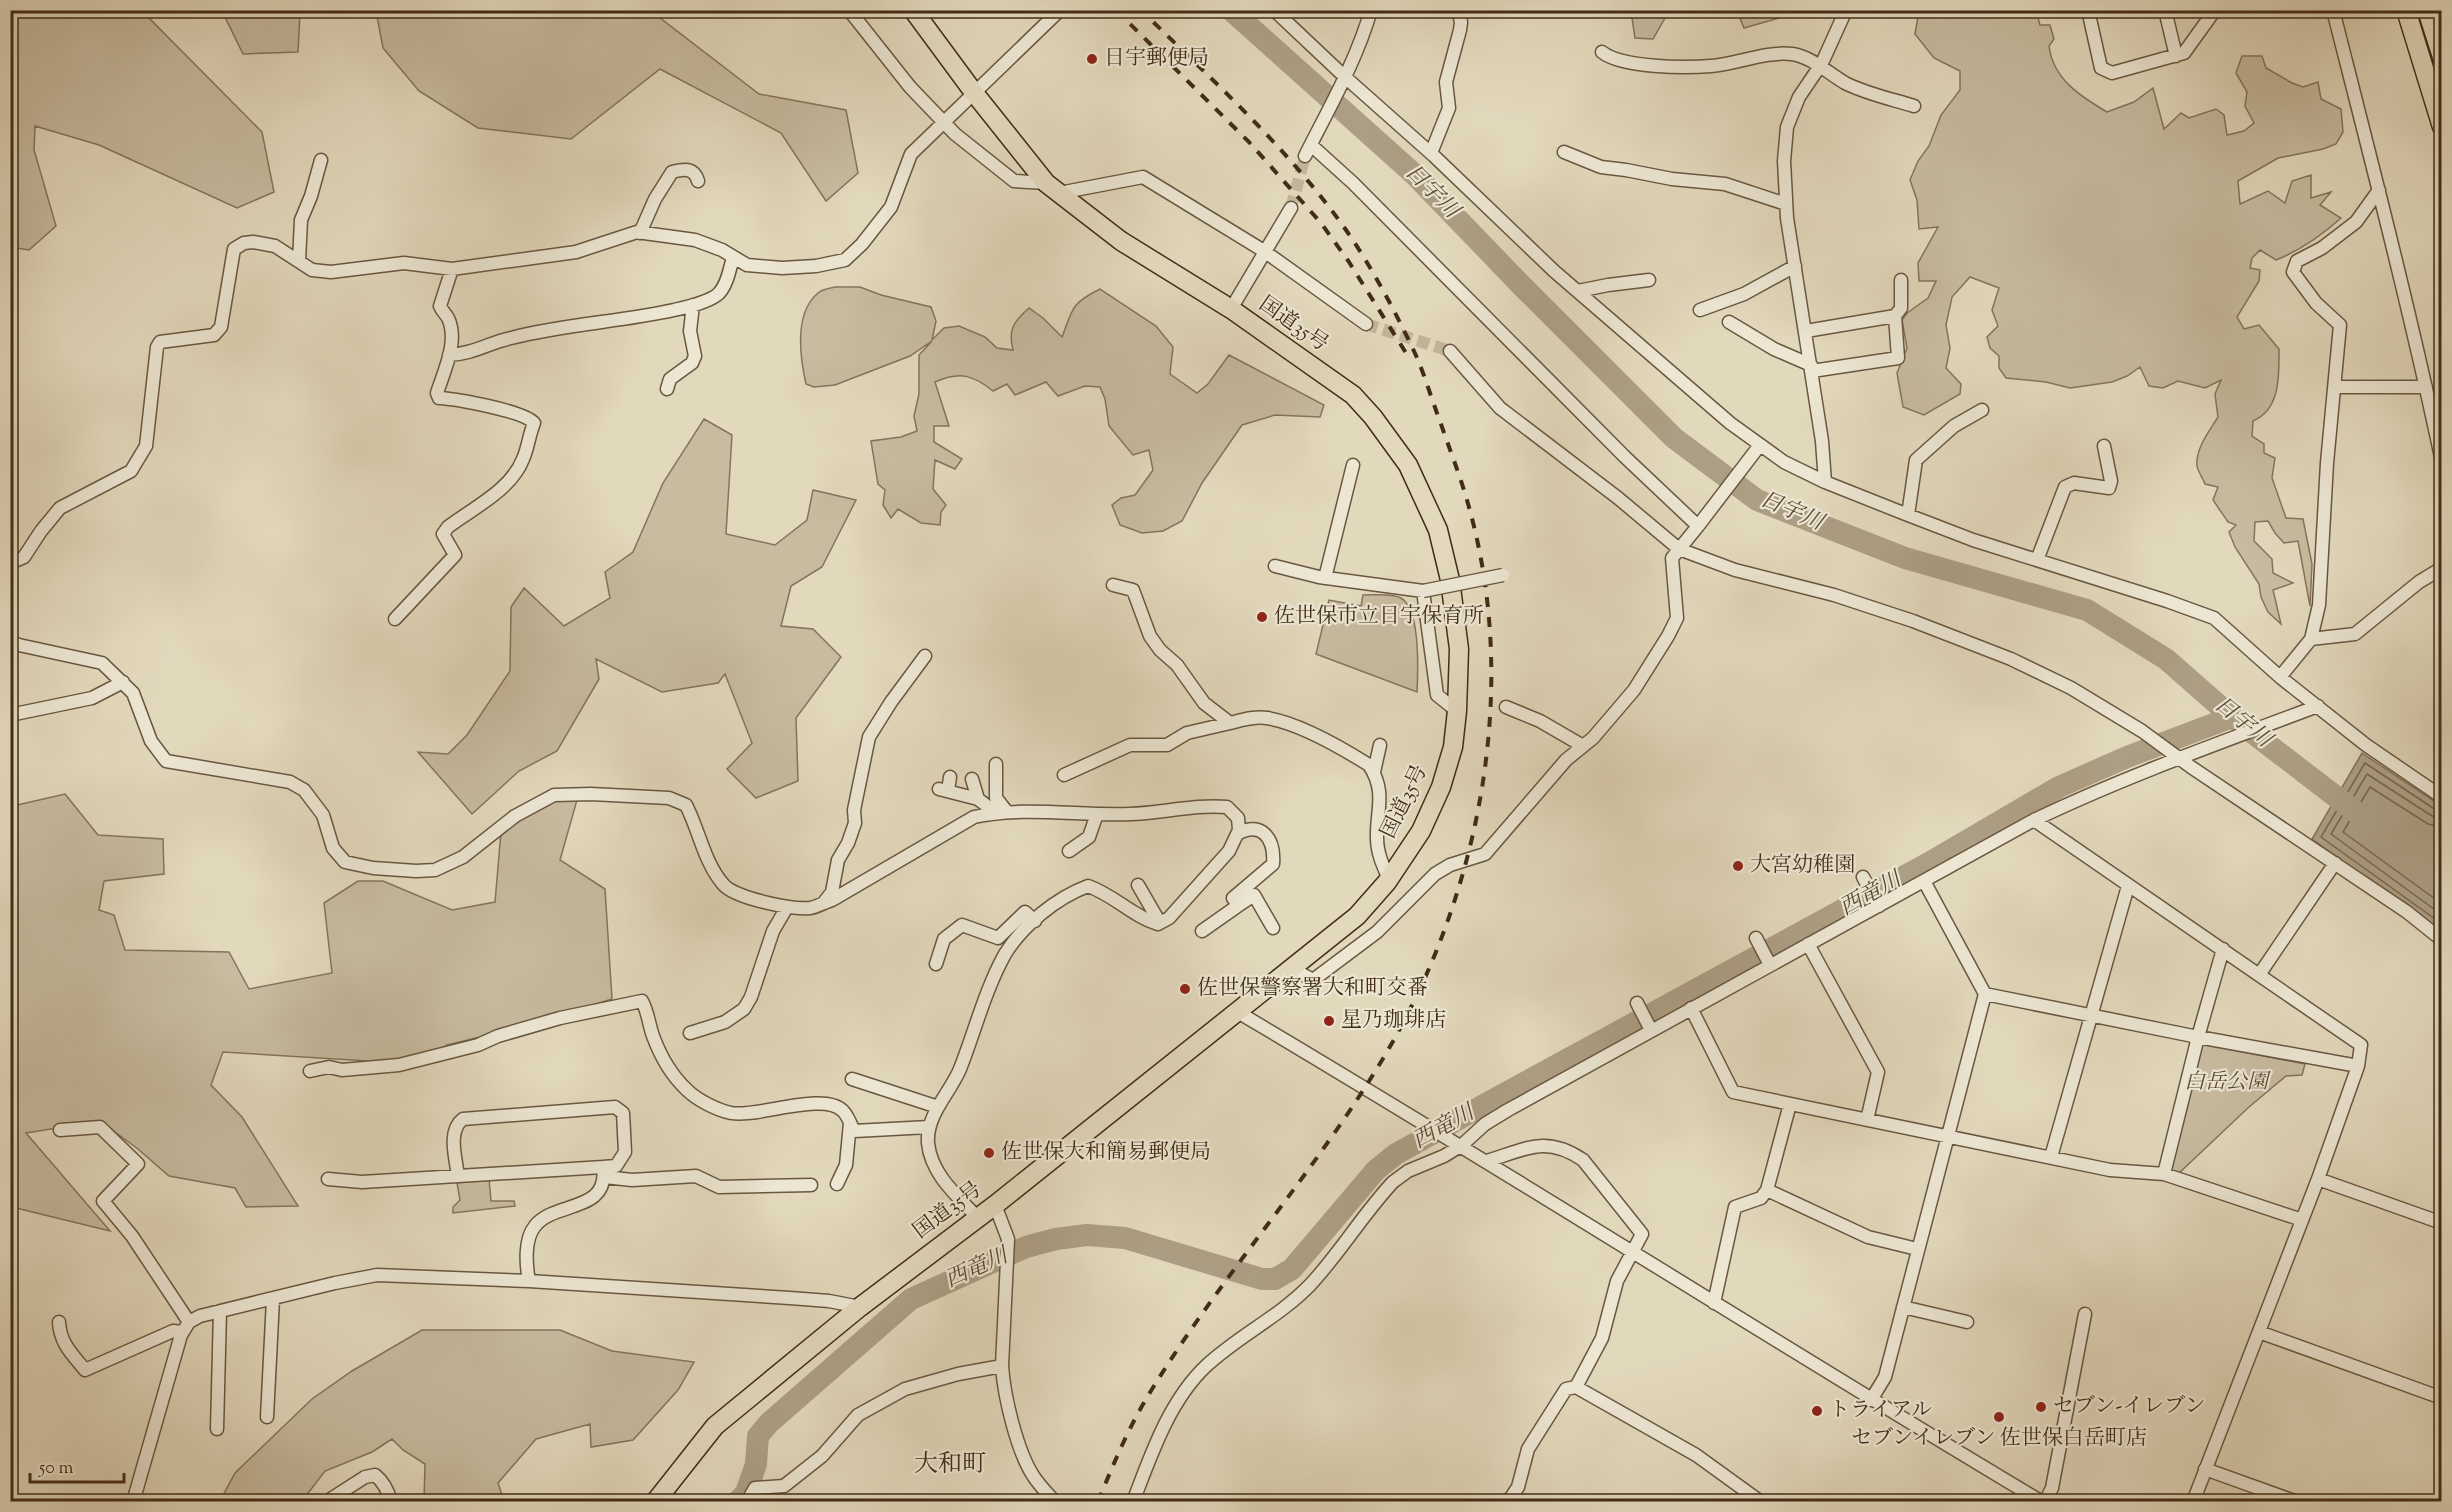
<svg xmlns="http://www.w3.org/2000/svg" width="2452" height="1512" font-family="'Sorts Mill Goudy','Noto Serif JP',serif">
	<rect width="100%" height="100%" fill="#e2d8bc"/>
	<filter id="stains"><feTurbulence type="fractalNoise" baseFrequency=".00333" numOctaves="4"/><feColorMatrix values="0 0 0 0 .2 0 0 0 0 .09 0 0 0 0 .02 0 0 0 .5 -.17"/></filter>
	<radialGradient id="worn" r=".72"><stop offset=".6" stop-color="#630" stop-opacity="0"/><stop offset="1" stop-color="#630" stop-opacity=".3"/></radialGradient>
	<!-- green -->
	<path fill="#c7bba0" stroke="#84745c" stroke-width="1.5" d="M 10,11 L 146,11 L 150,19 L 262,132 L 274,192 L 237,208 L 99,145 L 35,126 L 34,150 L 56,226 L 29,250 L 11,247 Z
		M 222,11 L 303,11 L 300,13 L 298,52 L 243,54 Z
		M 376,11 L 651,11 L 759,94 L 846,110 L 858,173 L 826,201 L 781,133 L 660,69 L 571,139 L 478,128 L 419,91 L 383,48 Z
		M 1631,11 L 1631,10 L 1669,11 L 1653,39 L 1635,38 Z
		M 1737,11 L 1737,10 L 1795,11 L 1793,14 L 1744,28 Z
		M 1919,11 L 2036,11 L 2040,25 L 2050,25 L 2054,39 L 2049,46 C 2053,79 2080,96 2107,112 L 2134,102 L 2153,88 L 2164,129 L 2181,113 L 2189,118 L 2216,109 L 2224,115 L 2227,135 L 2244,131 L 2254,123 L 2245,106 L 2247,92 L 2236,73 L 2242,56 L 2262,56 L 2266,68 L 2292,83 L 2303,87 L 2318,82 L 2321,99 L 2341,109 L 2343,132 L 2336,144 L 2323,149 L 2278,158 L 2238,181 L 2240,204 L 2268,191 L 2285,203 L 2292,181 L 2311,175 L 2311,198 L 2331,192 L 2320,205 L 2341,218 C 2321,236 2301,250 2276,260 L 2260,250 L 2252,258 L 2250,268 L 2260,270 L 2259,281 L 2237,317 L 2244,329 L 2259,325 L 2279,349 C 2279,375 2281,409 2253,421 L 2252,436 L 2264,444 L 2264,453 L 2275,458 L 2272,478 L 2286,518 L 2303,519 L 2312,564 L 2310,606 L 2298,541 L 2284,543 L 2275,533 L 2268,521 L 2255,522 L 2254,541 L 2272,559 L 2273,573 L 2293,583 L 2273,590 L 2281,624 L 2268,612 L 2261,597 L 2259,584 L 2235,547 L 2229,532 L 2236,525 L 2228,522 L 2213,500 L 2218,487 L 2205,484 C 2203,478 2198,472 2197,466 C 2195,449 2210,430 2218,417 L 2215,394 L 2221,380 L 2205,388 L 2178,381 L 2163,388 L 2149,386 L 2140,367 L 2127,376 L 2112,382 L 2070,388 L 2046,382 L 2006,378 L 1999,368 L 1999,356 L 1990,348 L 1987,337 L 1998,326 L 1992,310 L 1999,288 L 1970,277 L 1952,297 L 1946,325 L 1950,348 L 1946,368 L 1961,384 L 1960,394 L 1924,415 L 1903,407 L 1897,373 L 1907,348 L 1902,320 L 1907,313 L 1928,298 L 1936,281 L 1919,281 L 1918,263 L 1938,227 L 1919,229 L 1917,200 L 1910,180 L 1918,161 L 1929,146 L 1941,115 L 1960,90 L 1960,71 L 1934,58 L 1915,34 Z
		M 835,287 L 860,287 L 881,295 L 931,307 L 936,321 L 932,340 L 944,328 L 959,326 L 985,337 L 997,348 L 1013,350 C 1008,330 1013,322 1029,308 L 1043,318 L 1062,337 C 1073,309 1070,304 1100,289 L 1156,326 L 1173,347 L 1170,374 L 1197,393 L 1208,384 L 1229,355 L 1324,405 L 1320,417 L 1275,415 L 1242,425 L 1202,483 L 1182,521 L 1163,531 L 1142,533 L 1120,525 L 1112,505 L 1121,498 L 1135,495 L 1153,470 L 1149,450 L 1133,455 L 1109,426 L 1105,399 L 1100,387 L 1085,386 L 1058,396 L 1046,382 L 1015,395 L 1007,384 L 993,391 C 973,375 960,371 935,382 L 949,426 L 934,426 L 934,442 L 962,459 L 955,469 L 935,460 L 933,489 L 946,505 L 941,512 L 940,525 L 921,523 L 898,509 L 891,518 L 883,505 L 885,490 L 878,484 L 871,441 L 901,437 L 917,431 L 914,416 L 919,394 L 919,355 L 932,341 L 910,356 L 835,385 L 814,387 L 806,384 C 800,357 794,313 818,293 C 822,289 830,288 835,287 Z
		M 704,419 L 732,435 L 726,534 L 775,545 L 807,520 L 813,490 L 856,500 L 822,567 L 791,586 L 781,626 L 813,629 L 841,657 L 796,718 L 798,781 L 756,798 L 727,769 L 752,743 L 725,674 L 718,683 L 662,692 L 596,659 L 599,679 L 557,751 L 519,771 L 472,814 L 418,752 L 448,754 L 467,735 L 510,671 L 511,607 L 524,588 L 564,626 L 610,598 L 605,572 L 633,552 L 663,483 Z
		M 1363,595 C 1374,595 1392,593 1401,598 C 1421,609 1418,672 1417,692 L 1316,654 L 1329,600 L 1361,606 Z
		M 65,794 L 98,835 L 163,839 L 164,874 L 104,881 L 99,910 L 114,915 L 125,950 L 229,952 L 249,989 L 332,973 L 324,903 L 358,881 L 383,881 L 452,910 L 495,902 L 501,832 L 563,794 L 577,800 L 560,860 L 605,889 L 612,999 L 517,1028 L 447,1045 L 418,1064 L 223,1052 L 211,1085 L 242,1117 L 298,1206 L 246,1207 L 235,1188 L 169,1176 L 138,1149 L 100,1121 L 26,1133 L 110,1231 L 16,1208 L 11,1204 L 10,811 L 13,806 Z
		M 2202,1044 L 2305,1064 L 2302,1075 L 2286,1076 L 2249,1107 L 2178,1174 L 2171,1170 Z
		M 489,1179 L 491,1201 L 514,1201 L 515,1206 L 453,1213 L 453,1207 L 460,1200 L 457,1183 Z
		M 422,1330 L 560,1330 L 612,1351 L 694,1362 L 678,1390 L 633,1440 L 591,1447 L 590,1424 L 536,1439 L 498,1483 L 504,1501 L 424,1501 L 425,1464 L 403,1450 L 392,1439 L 372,1452 L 325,1471 L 302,1501 L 224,1502 L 221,1499 L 235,1473 L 312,1399 L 352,1371 Z"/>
	<!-- water -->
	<path fill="#ac9e84" stroke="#827058" stroke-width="1.5" d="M 2362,753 L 2441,806 L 2441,932 L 2312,839 Z"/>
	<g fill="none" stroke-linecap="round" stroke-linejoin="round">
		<!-- shore -->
		<path stroke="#77654e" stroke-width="1.5" d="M 2442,811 L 2436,810 L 2365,763 L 2321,837 L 2442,924
			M 2442,818 L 2432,816 L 2367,774 L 2331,834 L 2442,915
			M 2442,827 L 2428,824 L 2370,787 L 2343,832 L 2442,904"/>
		<!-- river -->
		<path stroke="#ac9e84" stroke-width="22" d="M 1231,10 L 1415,175 L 1523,287 L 1674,438 L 1757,500 L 1905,558 L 2087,610 L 2166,659 L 2232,717 L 2361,816
			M 737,1502 L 746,1493 L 756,1464 L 758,1436 L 769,1423 L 911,1299 L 1026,1247 L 1056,1239 L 1087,1235 L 1125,1238 L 1262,1279 L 1275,1279 L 1292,1269 L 1376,1170 L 1396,1154 L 1491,1101 L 1929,863 L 2059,787 L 2127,757 L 2232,717"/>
		<!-- minor-tunnel -->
		<path stroke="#c2b69b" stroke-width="12" stroke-dasharray="12 6" stroke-linecap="butt" d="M 1291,208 L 1305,156
			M 1366,324 L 1450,351"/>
		<defs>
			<path id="minor" d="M 849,10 L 910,87 L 955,134 L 1014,181 L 1046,183
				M 1274,10 L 1345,77 L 1434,156 L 1554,271 L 1730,423 L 1784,462 L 1825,482 L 1908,515 L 1973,540 L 2167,601 L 2214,618 L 2280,677 L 2366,745 L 2442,797
				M 2088,10 L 2101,68 L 2112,73 L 2184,53 L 2215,10
				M 2165,10 L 2176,56
				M 2333,10 C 2371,160 2410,310 2442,462
				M 1602,52 C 1622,68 1685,68 1711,66 C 1737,64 1766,51 1792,54 C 1812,57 1828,73 1845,83 C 1867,94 1891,99 1914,106
				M 1564,152 L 1601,167 L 1626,170 L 1672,179 L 1725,184 L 1786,204
				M 1431,153 L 1449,108 L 1446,82 L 1460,30 L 1461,22 L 1458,10
				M 1305,156 C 1329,108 1356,62 1371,10
				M 1059,193 L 1143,177 L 1264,251 L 1366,324
				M 640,233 L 655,199 L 672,172 C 684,169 694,167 698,181
				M 299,261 L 301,220 L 311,196 L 321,160
				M 1578,291 L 1608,285 L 1649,280
				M 1231,309 L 1291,208
				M 1700,310 L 1744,294 L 1795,266
				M 1729,322 L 1774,349 L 1811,365
				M 1806,331 L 1895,316 L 1901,308 L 1901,280
				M 1450,351 L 1500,408 L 1618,498 L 1679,549 L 1735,570 L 1834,595 L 1913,621 L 2011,659 L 2071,688 L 2142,731 L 2191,767 L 2407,912 L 2442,940
				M 449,355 C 473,354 488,343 511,338 C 564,324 620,322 674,310 C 687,307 706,303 717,295 C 727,287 730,268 733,257
				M 1812,371 L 1898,358 L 1895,316
				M 2336,387 L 2426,387
				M 667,389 L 670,379 L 692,363 L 695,356 L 690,331 L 693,305
				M 1825,482 L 1822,441 L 1787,218 L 1784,161 L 1787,127 L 1799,97 L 1822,63 L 1846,10
				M 1908,515 L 1916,460 L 1954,426 L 1982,410
				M 1698,526 L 1760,445
				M 2037,560 L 2065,487 L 2074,483 L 2109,488 L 2111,481 L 2104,446
				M 10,563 L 24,557 L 41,531 L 60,508 L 131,471 L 146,446 L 157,347 L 160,342 L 214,335 L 221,327 L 234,249 L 244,243 L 253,242 L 275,246 L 312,270 L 331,272 L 404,263 L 452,269 L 576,252 L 637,232 L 695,240 L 722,250 L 747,265 L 782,268 L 816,266 L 845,260 L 862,244 L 891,207 L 911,154 L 1060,10
				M 1275,566 L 1319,577 L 1423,591 L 1437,695 L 1457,711
				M 1325,578 L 1353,465
				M 1113,585 L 1133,590 L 1150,636 L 1160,650 L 1177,665 L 1204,703 L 1230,723 C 1242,720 1255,716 1267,718 C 1299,723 1342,748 1369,765 C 1387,792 1376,811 1377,838 C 1377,853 1383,866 1389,879
				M 395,619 L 455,555 L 443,534 L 448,527 C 473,508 511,490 523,459 C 528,448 529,435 534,423 C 524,411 457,399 439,398 L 437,393 C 444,371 459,341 448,318 C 445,313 442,311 440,306 L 452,269
				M 2311,639 L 2355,634 L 2419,582 L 2442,568
				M 10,641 L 19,645 L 102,663 L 133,693 L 151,741 L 166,761 L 290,782 L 304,790 L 323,815 L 333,848 L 345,862 L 373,868 L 416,871 L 435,870 L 463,857 L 515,816 L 554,795 L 591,794 L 669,798 L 686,805 C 699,830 704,862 723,884 C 734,898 792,910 810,908 C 817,907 825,902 832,900 L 974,817 C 1024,806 1079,816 1130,814 C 1163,813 1195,804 1227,807 L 1238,818 L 1239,830 L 1229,851 L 1169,918 L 1158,924 C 1132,916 1114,895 1088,886 C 1056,898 1023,925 1005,954 C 985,990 975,1031 960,1069 C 950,1093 926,1115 928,1143 C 931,1174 957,1196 977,1217
				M 2280,677 L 2311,639 L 2319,605 L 2327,463 L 2340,325 L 2316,303 L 2293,272 L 2297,261 L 2322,248 L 2356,222 L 2379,190
				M 1506,707 L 1540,721 L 1583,746
				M 10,715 L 92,698 L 123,682
				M 996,764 L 996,798 L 1007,812
				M 1374,772 L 1380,745
				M 1064,775 L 1130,745 L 1167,745 L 1187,733 L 1230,723
				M 972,779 L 978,799
				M 939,789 L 978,799 L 995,812
				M 948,791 L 950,777
				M 2034,820 L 2259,975
				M 1069,851 L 1089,837 L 1097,814
				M 1863,877 L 1879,906
				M 1138,885 L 1160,923
				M 825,901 L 832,892 L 838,860 L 848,843 L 855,823 L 854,810 L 869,737 L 891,702 L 925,656
				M 1239,905 L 1254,895 L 1273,928
				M 1202,931 L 1239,905 L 1233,898 L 1273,864 C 1275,839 1262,820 1237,834
				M 1756,938 L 1770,965
				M 1808,944 L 1878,1072 L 1867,1120
				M 2223,949 L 2198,1037 L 2358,1066 L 2361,1045 L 2259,975 L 2335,863
				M 936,964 L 944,939 L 962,925 L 998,938 L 1025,912 L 1035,921
				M 1291,968 L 1313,980 L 1377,932 L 1435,874 L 1450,865 L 1485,854 L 1566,760 L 1593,738 L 1634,690 L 1668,636 L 1677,618 L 1672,558 L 1698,526 L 1625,457 L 1353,183 L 1311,145
				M 1985,994 L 2198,1037 L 2164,1174
				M 1637,1003 L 1651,1030
				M 1691,1008 L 1733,1092 L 2110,1170 L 2164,1174 L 2302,1220
				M 1236,1011 C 1507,1171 1772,1341 2042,1502
				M 690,1033 L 725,1022 L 744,1009 L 751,997 L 773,931 L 787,907
				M 310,1071 L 329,1067 L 342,1070 L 399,1065 L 478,1045 L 498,1036 L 560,1018 L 642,1001 C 648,1012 649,1025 653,1036 C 660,1055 672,1076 687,1090 C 697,1100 717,1110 731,1113 C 757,1118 824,1091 843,1111 C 848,1116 851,1125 854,1131 L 929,1127
				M 852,1079 L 938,1107
				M 60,1130 L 100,1127 L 138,1164 L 103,1201 L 132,1236 L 189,1322
				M 2051,1157 L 2128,886
				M 1487,1161 C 1526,1149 1546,1135 1583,1160 L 1642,1234 L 1617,1281 L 1602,1338 L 1576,1387 L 1696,1455 L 1761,1502
				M 458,1176 C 456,1159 447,1131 463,1119 L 615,1107 L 623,1113 L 625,1152 L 616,1166 L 603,1167
				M 605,1177 L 632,1180 L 696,1176 L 719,1187 L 811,1185
				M 328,1179 L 362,1182 L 603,1167 C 610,1213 554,1201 535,1226 C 524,1239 526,1265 529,1281
				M 2318,1179 L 2442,1223
				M 837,1184 L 846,1165 L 850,1123
				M 1767,1190 L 1868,1237 L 1917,1249
				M 995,1205 L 1008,1239 L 1002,1366 C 1004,1396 1017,1452 1034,1477 C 1040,1486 1048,1494 1055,1502
				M 1714,1303 L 1735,1207 L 1761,1198 L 1767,1190 L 1790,1104
				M 1903,1307 L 1967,1322
				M 59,1322 C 60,1343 72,1354 85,1370 L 173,1331 L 183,1332
				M 2259,1332 L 2442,1398
				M 1871,1400 L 1885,1377 L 1985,994 L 1924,881
				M 267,1417 L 273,1299
				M 217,1429 L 220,1311
				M 2205,1469 L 2297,1502
				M 133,1502 L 181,1335 L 189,1322 L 200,1316 L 335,1283 L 377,1275 L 529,1281 L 790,1298 L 829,1301 L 860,1307
				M 326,1502 L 365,1477 L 375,1475 C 384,1482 388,1490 391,1502
				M 747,1502 L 755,1488 L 784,1486 L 822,1456 L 858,1415 L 905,1389 L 958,1374 L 1002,1366
				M 1133,1502 C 1151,1455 1169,1401 1206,1366 C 1238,1336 1279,1317 1310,1285 C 1340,1253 1363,1214 1393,1182 L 1408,1171 L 1444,1156 L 1462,1145 L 1485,1124 L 1508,1110 L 2034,820 C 2126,776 2222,742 2318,706
				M 1508,1502 L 1518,1487 L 1528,1449 L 1566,1389 L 1576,1387
				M 2045,1502 L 2052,1488 L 2085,1314
				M 2193,1502 L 2318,1179 L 2358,1066"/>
			<path id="highway" d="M 2406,10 L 2442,127
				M 2427,10 L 2442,57
				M 655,1502 L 715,1426 L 860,1307 L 995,1205 L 1357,916 L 1387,882 L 1421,831 L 1441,787 L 1453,747 L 1457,711 L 1459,649 L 1450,580 L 1438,530 L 1408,465 L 1373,417 L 1353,395 L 1231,309 L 1121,241 L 1046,183 L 975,94 L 913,10"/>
		</defs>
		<!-- minor casing -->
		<use href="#minor" stroke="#6a5740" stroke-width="15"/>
		<!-- highway casing -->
		<use href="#highway" stroke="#422c17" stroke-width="21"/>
		<!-- minor -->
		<use href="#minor" stroke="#ece6d3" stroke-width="12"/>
		<!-- highway -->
		<use href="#highway" stroke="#e2d8bc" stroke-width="18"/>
		<!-- rail -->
		<path stroke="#422c17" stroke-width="4" stroke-dasharray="10 10" stroke-linecap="butt" d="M 1116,10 L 1249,142 L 1321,223 L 1349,262 L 1406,353
			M 1098,1502 C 1114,1462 1131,1422 1154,1386 C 1222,1276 1308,1180 1376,1070 C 1477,908 1521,697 1470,511 C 1462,480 1450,451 1440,421 C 1431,398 1424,372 1413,349 C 1394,309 1371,266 1346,230 C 1288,148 1212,80 1141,10"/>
		<defs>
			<path id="minor-bridge" d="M 1423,591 L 1503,575"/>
		</defs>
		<!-- minor-bridge casing -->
		<use href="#minor-bridge" stroke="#6a5740" stroke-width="15" stroke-linecap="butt"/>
		<!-- minor-bridge -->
		<use href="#minor-bridge" stroke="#ece6d3" stroke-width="12"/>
	</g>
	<!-- markers -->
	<g fill="#8f2418" stroke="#ece6d3" stroke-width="2">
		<circle cx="1092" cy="59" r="6"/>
		<circle cx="1262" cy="617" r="6"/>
		<circle cx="1738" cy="866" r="6"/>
		<circle cx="1185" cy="989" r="6"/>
		<circle cx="1329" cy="1021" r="6"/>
		<circle cx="989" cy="1153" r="6"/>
		<circle cx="2041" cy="1407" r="6"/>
		<circle cx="1817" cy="1411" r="6"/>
		<circle cx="1999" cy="1417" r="6"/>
	</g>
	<g text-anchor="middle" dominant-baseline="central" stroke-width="4.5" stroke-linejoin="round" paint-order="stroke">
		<!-- poi labels -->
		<g font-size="21" fill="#422c17" stroke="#ece6d3" text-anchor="start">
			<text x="1104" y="59">日宇郵便局</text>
			<text x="1274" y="617">佐世保市立日宇保育所</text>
			<text x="1750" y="866">大宮幼稚園</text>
			<text x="1197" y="989">佐世保警察署大和町交番</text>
			<text x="1341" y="1021">星乃珈琲店</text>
			<text x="1001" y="1153">佐世保大和簡易郵便局</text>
			<text x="2053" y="1407">セブン-イレブン</text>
			<text x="1829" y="1411">トライアル</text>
			<text x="1999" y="1439" text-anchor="middle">セブンイレブン 佐世保白岳町店</text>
		</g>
		<!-- street labels -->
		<g font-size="21" fill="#422c17" stroke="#ece6d3">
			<text transform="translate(1293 325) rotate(35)">国道35号</text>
			<text transform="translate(1405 802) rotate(-64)">国道35号</text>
			<text transform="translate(948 1211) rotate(-37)">国道35号</text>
		</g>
		<!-- park labels -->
		<g font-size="21" font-style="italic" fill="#5d4932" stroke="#ece6d3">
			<text x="2226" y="1083">白岳公園</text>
		</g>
		<!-- water labels -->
		<g font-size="22" font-style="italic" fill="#5c4832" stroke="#ece6d3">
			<text transform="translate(1431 192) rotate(45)">日宇川</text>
			<text transform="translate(1791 512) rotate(23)">日宇川</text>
			<text transform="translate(2242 723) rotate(39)">日宇川</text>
			<text transform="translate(1871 895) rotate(-29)">西竜川</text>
			<text transform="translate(1444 1128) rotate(-29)">西竜川</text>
			<text transform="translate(977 1269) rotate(-24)">西竜川</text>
		</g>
		<!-- quarter labels -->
		<g font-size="24" fill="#422c17" stroke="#ece6d3">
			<text x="950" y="1465">大和町</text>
		</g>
	</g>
	<!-- margin -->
	<rect width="2452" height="1512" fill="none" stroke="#e2d8bc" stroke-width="36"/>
	<rect x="12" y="12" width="2428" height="1488" fill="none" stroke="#422c17" stroke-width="3"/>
	<rect x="18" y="18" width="2416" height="1476" fill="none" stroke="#422c17" stroke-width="1.5"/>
	<!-- scale -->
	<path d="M30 1473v9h94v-9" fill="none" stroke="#422c17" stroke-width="3"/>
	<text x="39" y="1473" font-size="18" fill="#422c17" stroke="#ece6d3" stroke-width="4.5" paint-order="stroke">50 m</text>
	<rect width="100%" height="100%" filter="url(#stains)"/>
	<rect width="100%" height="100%" fill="url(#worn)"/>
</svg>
